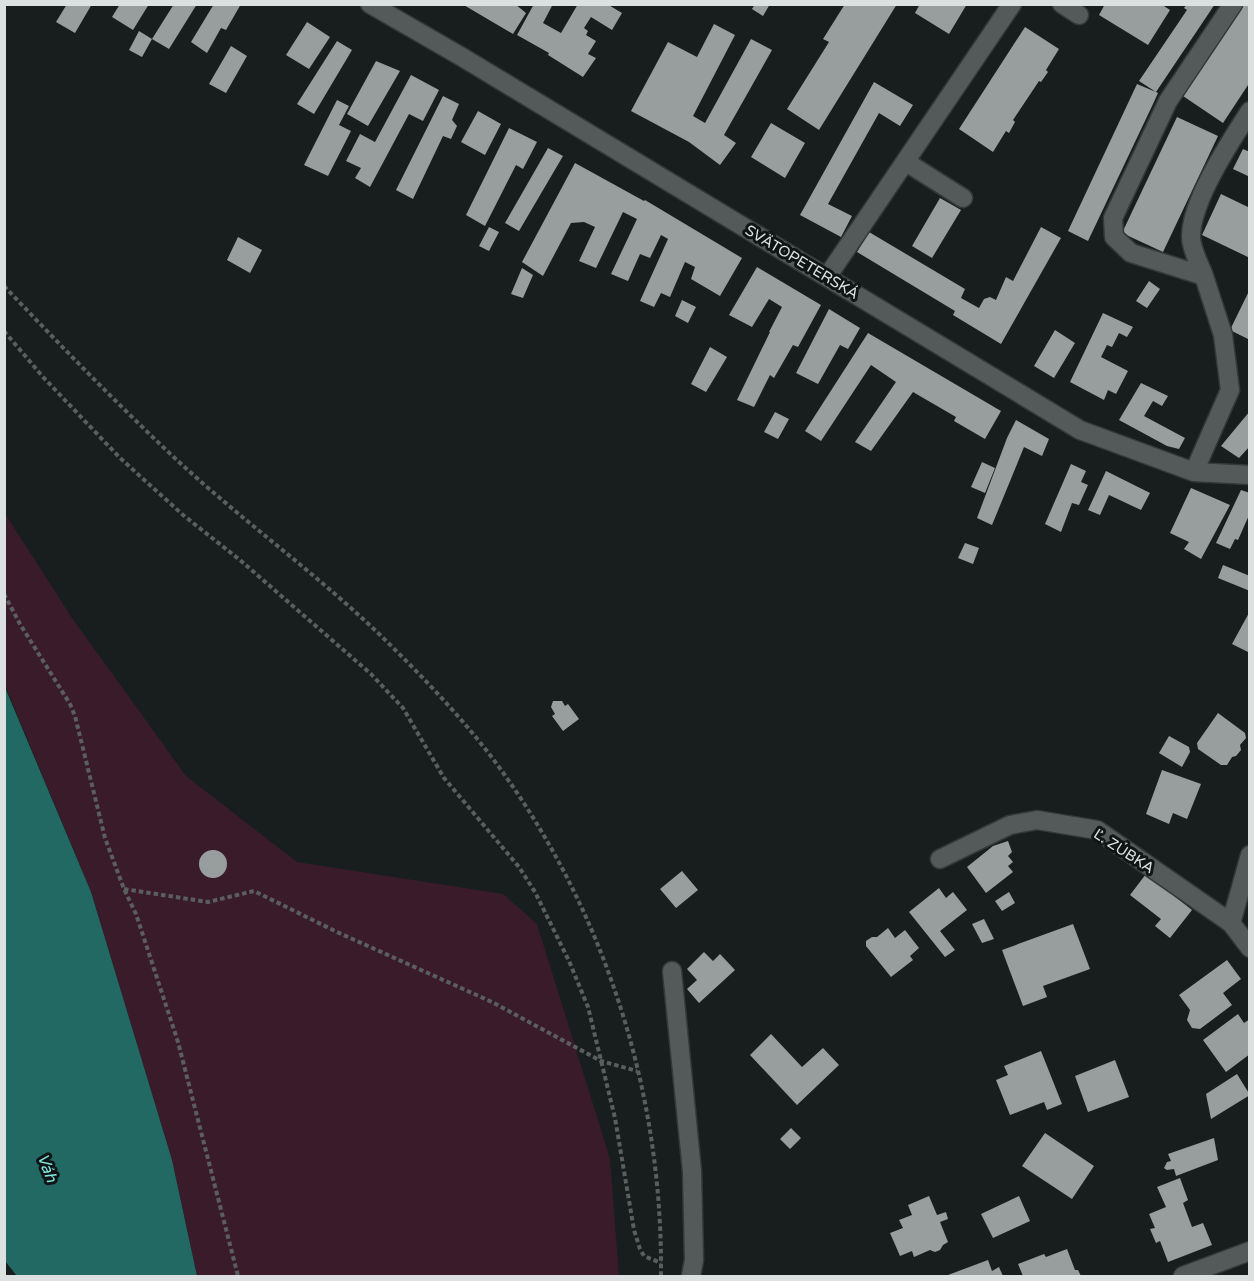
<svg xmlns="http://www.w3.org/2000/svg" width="1254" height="1281" font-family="'Varela Round',sans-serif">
	<rect width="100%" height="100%" fill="#181e1d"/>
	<!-- green -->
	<path fill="#3a1b2a" d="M 4,512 L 72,618 L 186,776 L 297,862 L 503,894 L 537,924 L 610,1159 L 619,1276 L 197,1276 L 172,1160 L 91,892 L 5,685 Z"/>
	<!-- water -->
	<path fill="#226863" d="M 4,685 L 91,892 L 172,1160 L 197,1276 L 17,1276 L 5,1261 Z"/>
	<!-- building -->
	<path fill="#979e9d" d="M 67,4 L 92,4 L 75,33 L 56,22 Z
		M 120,4 L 149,4 L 133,30 L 112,17 Z
		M 174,4 L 197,4 L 169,49 L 152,39 L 142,57 L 129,50 L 139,31 L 152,39 Z
		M 214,4 L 241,4 L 226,30 L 221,28 L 207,53 L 191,42 Z
		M 462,4 L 515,4 L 526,13 L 513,34 Z
		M 534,4 L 553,4 L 543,23 L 561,33 L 578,4 L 607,4 L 622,13 L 612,30 L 591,17 L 584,28 L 588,31 L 586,35 L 596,41 L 588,54 L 596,58 L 583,77 L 548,55 L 549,53 L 517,35 Z
		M 755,4 L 770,4 L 763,16 L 752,9 Z
		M 845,4 L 897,4 L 819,130 L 787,109 L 829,42 L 823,39 Z
		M 920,4 L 967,4 L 949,34 L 915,13 Z
		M 1105,4 L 1161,4 L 1170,10 L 1148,45 L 1099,15 Z
		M 1187,4 L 1215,4 L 1156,92 L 1158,93 L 1153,104 L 1088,241 L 1068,231 L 1137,84 L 1156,92 L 1139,81 L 1187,10 L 1184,8 Z
		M 1244,4 L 1250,4 L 1250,82 L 1223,123 L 1183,96 Z
		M 307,22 L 330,37 L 309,69 L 286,55 Z
		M 714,24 L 735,35 L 693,116 L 705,123 L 751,39 L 772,50 L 724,135 L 736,143 L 720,165 L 689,142 L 631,111 L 668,42 L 697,57 Z
		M 1025,27 L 1059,49 L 1046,70 L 1048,72 L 1041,82 L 1039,81 L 1013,120 L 1015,122 L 1009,133 L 1006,131 L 993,152 L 959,129 Z
		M 337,41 L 352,50 L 314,114 L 297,104 Z
		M 231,46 L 247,56 L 226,93 L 209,84 Z
		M 376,61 L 400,71 L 368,126 L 347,114 Z
		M 411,75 L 439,90 L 423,121 L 409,114 L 370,187 L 355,178 L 361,168 L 346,161 L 360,134 L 375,142 Z
		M 874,82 L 913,105 L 900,126 L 879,113 L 828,204 L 852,216 L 841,237 L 800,215 Z
		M 443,96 L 459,104 L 452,120 L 457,126 L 451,139 L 443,136 L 413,199 L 396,190 Z
		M 337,100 L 349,106 L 339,125 L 351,131 L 328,176 L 304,165 Z
		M 478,111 L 501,124 L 485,155 L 461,142 Z
		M 1177,117 L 1218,136 L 1163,252 L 1122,233 Z
		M 771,123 L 805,143 L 785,178 L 751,157 Z
		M 509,128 L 537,142 L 523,169 L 516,165 L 485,226 L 466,215 Z
		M 548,148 L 563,156 L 519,231 L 505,223 Z
		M 1243,149 L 1250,152 L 1250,177 L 1233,169 Z
		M 575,163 L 644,201 L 645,200 L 742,258 L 720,296 L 691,279 L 695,267 L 685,262 L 670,297 L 661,293 L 654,307 L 640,301 L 668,239 L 661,235 L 650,258 L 640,254 L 628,281 L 611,274 L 637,219 L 623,212 L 596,268 L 579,261 L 595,227 L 584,222 L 571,223 L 543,276 L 522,262 Z
		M 1221,194 L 1250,208 L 1250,258 L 1202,235 Z
		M 940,198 L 961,210 L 932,258 L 912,246 Z
		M 489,227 L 499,232 L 489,251 L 479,246 Z
		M 1041,227 L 1061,238 L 1001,344 L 953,315 L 955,311 L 857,252 L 869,232 L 965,289 L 961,298 L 979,308 L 984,299 L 990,297 L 996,300 L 1006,277 L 1013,281 Z
		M 238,237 L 262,250 L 250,273 L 227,260 Z
		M 757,267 L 821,305 L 798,347 L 793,345 L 774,378 L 770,375 L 754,407 L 737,400 L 770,332 L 769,332 L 782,307 L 769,299 L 752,327 L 729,315 Z
		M 522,268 L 533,275 L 523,298 L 511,294 Z
		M 1149,281 L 1160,289 L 1147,308 L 1136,301 Z
		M 1250,289 L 1250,340 L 1230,330 Z
		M 682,300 L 696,307 L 688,323 L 675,316 Z
		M 829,309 L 860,328 L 848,349 L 840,345 L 818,384 L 796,373 Z
		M 1103,313 L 1133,327 L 1127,337 L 1119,333 L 1112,347 L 1107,345 L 1101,357 L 1128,371 L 1116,394 L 1108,390 L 1104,400 L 1070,382 Z
		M 1055,330 L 1075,343 L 1054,378 L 1034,366 Z
		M 868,333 L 1001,411 L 985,439 L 954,421 L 956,417 L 913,392 L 871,451 L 855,442 L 896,382 L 871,365 L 821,441 L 805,431 Z
		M 710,347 L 727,357 L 706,392 L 691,384 Z
		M 1141,383 L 1168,396 L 1162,406 L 1153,401 L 1144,416 L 1185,438 L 1179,449 L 1167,446 L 1119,420 Z
		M 1250,411 L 1250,446 L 1239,458 L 1221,446 Z
		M 775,412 L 789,419 L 778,439 L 764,432 Z
		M 1016,420 L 1049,439 L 1042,456 L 1024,447 L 992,525 L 977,518 L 1007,438 Z
		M 982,462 L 995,468 L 985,493 L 971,487 Z
		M 1071,464 L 1086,471 L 1081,482 L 1088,485 L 1079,505 L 1072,503 L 1061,532 L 1045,524 Z
		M 1106,471 L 1150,493 L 1141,510 L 1109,495 L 1100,515 L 1088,510 Z
		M 1191,488 L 1230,505 L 1201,559 L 1184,549 L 1189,542 L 1170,533 Z
		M 1241,490 L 1250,493 L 1250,513 L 1238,540 L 1235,539 L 1230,549 L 1216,543 Z
		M 965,543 L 979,548 L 973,564 L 958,558 Z
		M 1223,565 L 1250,576 L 1250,591 L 1218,578 Z
		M 1250,611 L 1250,653 L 1232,644 Z
		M 553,701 L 562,701 L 565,706 L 568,704 L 579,719 L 563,731 L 552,716 L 555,714 L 551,707 Z
		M 1218,713 L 1245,733 L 1246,738 L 1240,745 L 1241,750 L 1236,756 L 1232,757 L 1227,765 L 1221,765 L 1198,749 L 1197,743 Z
		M 1169,736 L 1189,747 L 1190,752 L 1182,767 L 1159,753 Z
		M 1162,770 L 1201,784 L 1187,819 L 1173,813 L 1169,824 L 1146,814 Z
		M 1008,841 L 1012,852 L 1008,856 L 1013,862 L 1008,866 L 1013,872 L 986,893 L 967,867 L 993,846 Z
		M199 864a14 14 0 1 1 28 0a14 14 0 1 1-28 0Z
		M 682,871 L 698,890 L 676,908 L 660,889 Z
		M 1146,874 L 1192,910 L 1170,938 L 1155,926 L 1161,919 L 1130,895 Z
		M 939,888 L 946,898 L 953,892 L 967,910 L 940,931 L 955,950 L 945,957 L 909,912 Z
		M 1009,892 L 1015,903 L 1002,911 L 995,901 Z
		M 984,919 L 994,939 L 982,943 L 972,924 Z
		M 1073,924 L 1090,969 L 1043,986 L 1047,997 L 1023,1006 L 1002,950 Z
		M 888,928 L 895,938 L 905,930 L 919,948 L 910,956 L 913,960 L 891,977 L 866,946 L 866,941 L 872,937 L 877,937 Z
		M 704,952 L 713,961 L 720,954 L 735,970 L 699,1003 L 687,989 L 697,980 L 687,969 Z
		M 1227,960 L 1241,979 L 1223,993 L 1232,1005 L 1200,1029 L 1192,1028 L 1187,1020 L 1190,1010 L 1179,995 Z
		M 1238,1014 L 1244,1023 L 1250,1019 L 1250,1054 L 1226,1072 L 1203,1040 Z
		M 771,1034 L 802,1067 L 823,1048 L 839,1065 L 797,1105 L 750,1055 Z
		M 1041,1051 L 1062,1104 L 1047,1110 L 1044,1102 L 1010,1115 L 996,1080 L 1008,1075 L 1004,1066 Z
		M 1115,1060 L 1129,1097 L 1088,1112 L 1075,1076 Z
		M 1237,1074 L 1250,1095 L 1211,1119 L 1206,1094 Z
		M 791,1128 L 801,1138 L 790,1149 L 780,1139 Z
		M 1045,1133 L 1094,1166 L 1072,1199 L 1022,1166 Z
		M 1214,1138 L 1218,1160 L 1176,1176 L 1174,1169 L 1167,1170 L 1164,1168 L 1167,1162 L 1171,1161 L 1168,1154 Z
		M 1180,1178 L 1188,1200 L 1183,1203 L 1192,1227 L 1203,1223 L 1212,1245 L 1168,1262 L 1160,1241 L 1156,1243 L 1150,1229 L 1155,1228 L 1149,1214 L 1166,1207 L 1157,1187 Z
		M 929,1196 L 937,1215 L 946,1212 L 948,1219 L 940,1222 L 948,1242 L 943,1245 L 940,1250 L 935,1252 L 930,1250 L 914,1257 L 912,1251 L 900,1256 L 890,1233 L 903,1228 L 899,1220 L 912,1215 L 908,1205 Z
		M 1019,1196 L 1030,1221 L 993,1238 L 981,1214 Z
		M 1067,1249 L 1075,1270 L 1078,1270 L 1081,1276 L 1023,1276 L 1018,1264 L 1044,1254 L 1046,1257 Z
		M 988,1260 L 992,1271 L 999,1267 L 1003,1276 L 948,1276 L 948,1275 Z"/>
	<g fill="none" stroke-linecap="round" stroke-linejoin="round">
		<defs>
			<path id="minor" d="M 370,4 L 462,57 L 1080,430 L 1194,472 L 1250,475
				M 1062,4 L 1079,15
				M 906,162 L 963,198
				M 1204,276 C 1200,265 1191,249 1191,237 C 1191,201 1230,142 1250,111
				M 827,277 L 1012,4
				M 1194,472 L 1230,390 L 1223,335 L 1204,276 L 1131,253 L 1114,237 L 1113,218 L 1168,101 L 1233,4
				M 1250,855 L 1231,923 L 1250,948
				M 940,859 L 1010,825 L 1037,820 L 1097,830 L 1231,923
				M 672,971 L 692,1171 L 694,1260 L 691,1276
				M 1183,1276 L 1250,1251"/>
		</defs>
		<!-- minor casing -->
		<use href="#minor" stroke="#343838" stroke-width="21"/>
		<!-- path -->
		<path stroke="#5a5f5e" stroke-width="4" stroke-dasharray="4.5 3" stroke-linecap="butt" d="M 4,286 C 61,346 119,406 179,462 C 243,521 314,572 377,632 C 417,671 456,711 490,755 C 603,904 663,1090 661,1276
			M 4,331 L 43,377 L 120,458 L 183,515 L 240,560 L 371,674 L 403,708 L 444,778 L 519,867 L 535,892 L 569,961 L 588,1007 L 615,1118 L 634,1230 L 640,1249 L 644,1256 L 661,1263
			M 4,594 L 20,624 L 70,704 L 75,716 L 105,838 L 124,889 L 136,914 L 178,1042 L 238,1276
			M 124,889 L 208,902 L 254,891 L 337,932 L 492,1002 L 601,1061 L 637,1071"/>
		<!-- minor -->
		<use href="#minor" stroke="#545a5a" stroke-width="18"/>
	</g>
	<g text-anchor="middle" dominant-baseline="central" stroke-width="6" stroke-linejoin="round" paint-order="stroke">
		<!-- street labels -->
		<g font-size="15" fill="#dce0e0" stroke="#0f1514">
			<text transform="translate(802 262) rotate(31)">SVÄTOPETERSKÁ</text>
			<text transform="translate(1124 851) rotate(33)">Ľ. ZÚBKA</text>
		</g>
		<!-- water labels -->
		<g font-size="16" font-style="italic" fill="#81e9e1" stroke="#0f1514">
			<text transform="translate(47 1168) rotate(69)">Váh</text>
		</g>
	</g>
	<!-- border -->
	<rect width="1254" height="1281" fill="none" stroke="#dce0e0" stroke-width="12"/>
</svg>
